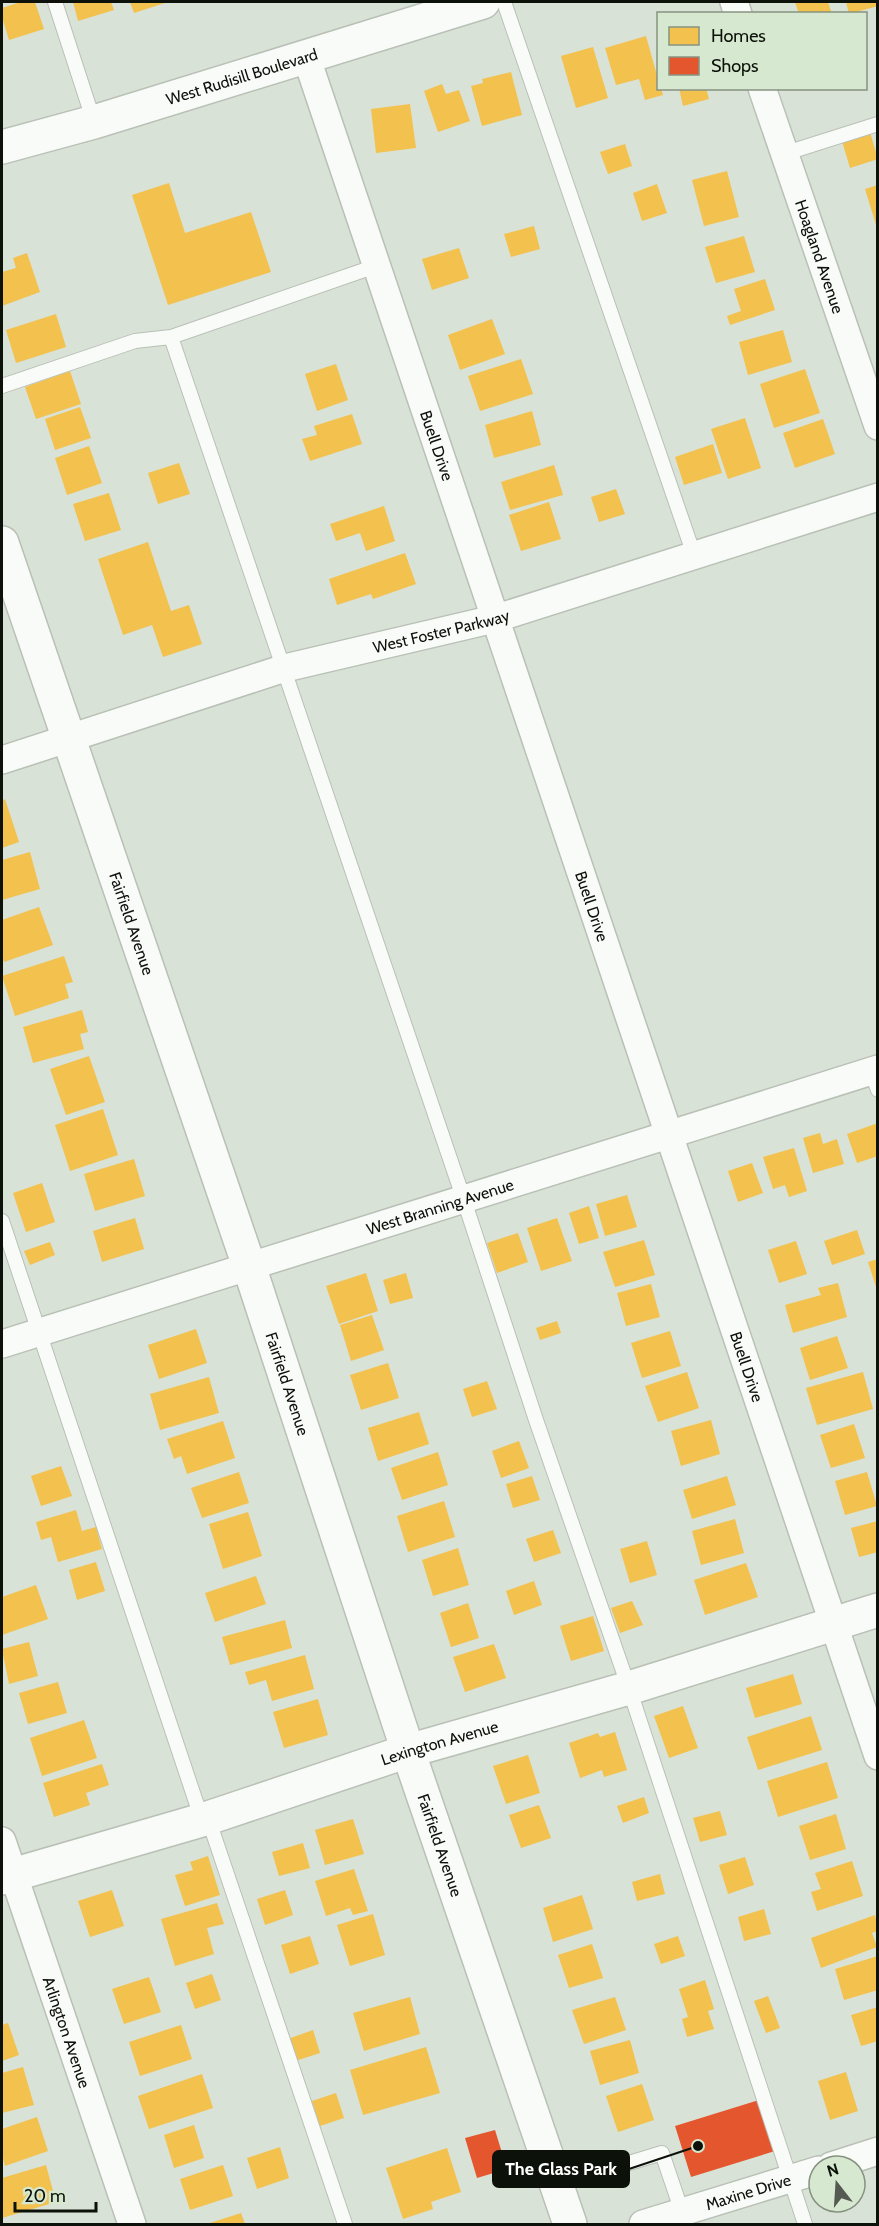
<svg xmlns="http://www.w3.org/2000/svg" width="879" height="2226" font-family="Cabin,sans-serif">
	<rect width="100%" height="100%" fill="#d9e2d6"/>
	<!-- homes -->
	<path fill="#f2c14e" d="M 21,2 L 35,2 L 44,29 L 9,40 L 2,17 L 2,8 Z
		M 73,2 L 111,2 L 114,10 L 78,21 Z
		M 130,2 L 168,2 L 134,13 Z
		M 795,2 L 828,2 L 832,14 L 799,14 Z
		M 846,2 L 878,2 L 878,6 L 849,14 Z
		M 646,36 L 658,79 L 658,88 L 661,88 L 663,95 L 645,100 L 639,79 L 616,85 L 605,48 Z
		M 593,47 L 608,98 L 576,108 L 561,56 Z
		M 511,72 L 522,115 L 482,126 L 471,86 L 483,83 L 482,79 Z
		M 442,84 L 446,94 L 459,90 L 470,121 L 438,132 L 424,91 Z
		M 679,88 L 706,88 L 709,99 L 683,106 Z
		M 410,104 L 416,148 L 376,153 L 371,109 Z
		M 870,132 L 878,159 L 850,168 L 842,141 Z
		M 625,144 L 632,166 L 608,174 L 600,152 Z
		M 727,171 L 739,217 L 704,226 L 692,180 Z
		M 169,183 L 185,233 L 251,212 L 271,272 L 168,305 L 132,195 Z
		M 657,184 L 667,213 L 642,221 L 633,193 Z
		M 878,185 L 878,228 L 877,228 L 865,189 Z
		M 534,226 L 540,249 L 511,257 L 504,234 Z
		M 744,236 L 755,272 L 716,283 L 705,247 Z
		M 459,248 L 469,278 L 432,290 L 422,259 Z
		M 27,253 L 40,292 L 2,306 L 2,272 L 16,268 L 13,258 Z
		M 765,279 L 775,310 L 730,325 L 727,316 L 741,311 L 734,289 Z
		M 56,314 L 66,347 L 16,363 L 6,330 Z
		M 492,319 L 505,354 L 460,370 L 448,335 Z
		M 783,330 L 792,362 L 748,375 L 739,342 Z
		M 521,359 L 533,394 L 480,411 L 468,376 Z
		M 336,364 L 348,400 L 317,411 L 305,374 Z
		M 805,369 L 820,413 L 774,428 L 760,384 Z
		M 70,371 L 81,404 L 36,419 L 25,387 Z
		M 80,407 L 91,438 L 55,450 L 45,419 Z
		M 532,411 L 541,445 L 494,458 L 485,425 Z
		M 352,414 L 362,444 L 310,461 L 302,439 L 317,435 L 314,426 Z
		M 745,418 L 761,468 L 728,479 L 711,429 Z
		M 823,419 L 835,454 L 795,468 L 783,433 Z
		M 713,444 L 722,473 L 684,485 L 675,457 Z
		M 89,446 L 102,483 L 67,495 L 55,458 Z
		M 179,463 L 190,494 L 158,504 L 148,473 Z
		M 554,465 L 563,495 L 510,510 L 501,482 Z
		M 616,489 L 625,514 L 599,522 L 591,497 Z
		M 109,493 L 121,530 L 85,541 L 73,504 Z
		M 549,502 L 561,539 L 521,551 L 509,515 Z
		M 384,506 L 395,541 L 366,551 L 360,533 L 336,541 L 330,524 Z
		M 148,542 L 171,611 L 189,605 L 202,644 L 163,657 L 152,625 L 123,635 L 98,559 Z
		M 405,553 L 416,584 L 373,599 L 371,594 L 337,605 L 329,579 Z
		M 5,799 L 19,842 L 2,848 L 2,801 Z
		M 30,852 L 40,889 L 2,900 L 2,860 Z
		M 39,907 L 53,945 L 4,962 L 2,955 L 2,920 Z
		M 64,956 L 73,982 L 65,984 L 69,998 L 15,1016 L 2,976 Z
		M 82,1010 L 88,1032 L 80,1034 L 84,1049 L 33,1063 L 23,1027 Z
		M 89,1056 L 105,1102 L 66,1115 L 50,1069 Z
		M 103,1109 L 118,1155 L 70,1171 L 55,1125 Z
		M 878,1123 L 878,1156 L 857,1163 L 847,1134 Z
		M 820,1133 L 823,1144 L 837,1139 L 844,1164 L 813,1173 L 803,1138 Z
		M 794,1148 L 807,1191 L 789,1197 L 785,1185 L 773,1189 L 763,1157 Z
		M 134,1159 L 145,1196 L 95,1211 L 84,1174 Z
		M 752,1163 L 763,1193 L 738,1202 L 728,1171 Z
		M 42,1183 L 55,1222 L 26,1232 L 13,1193 Z
		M 627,1195 L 637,1227 L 605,1236 L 596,1204 Z
		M 589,1206 L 599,1238 L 579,1244 L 569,1213 Z
		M 135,1218 L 144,1249 L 102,1262 L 93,1231 Z
		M 557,1218 L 572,1261 L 541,1271 L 527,1228 Z
		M 857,1230 L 865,1254 L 832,1265 L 824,1241 Z
		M 518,1233 L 528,1262 L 497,1273 L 487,1243 Z
		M 644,1240 L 655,1275 L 615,1287 L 603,1252 Z
		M 796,1241 L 807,1274 L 779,1283 L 768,1250 Z
		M 50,1242 L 55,1255 L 30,1265 L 24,1251 Z
		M 878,1259 L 878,1290 L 877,1290 L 868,1262 Z
		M 366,1273 L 378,1311 L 339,1324 L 326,1286 Z
		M 406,1273 L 413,1298 L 390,1304 L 383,1280 Z
		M 838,1283 L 847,1317 L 793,1333 L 785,1305 L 821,1295 L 818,1288 Z
		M 651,1284 L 660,1317 L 626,1326 L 617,1293 Z
		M 372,1315 L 384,1350 L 351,1361 L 340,1325 Z
		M 557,1321 L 561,1333 L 540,1340 L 536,1328 Z
		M 196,1329 L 207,1363 L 159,1379 L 148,1345 Z
		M 670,1331 L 681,1366 L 642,1378 L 631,1343 Z
		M 837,1336 L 848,1368 L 810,1380 L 800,1348 Z
		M 388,1363 L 399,1398 L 361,1410 L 350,1375 Z
		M 687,1372 L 699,1408 L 658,1422 L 645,1386 Z
		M 863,1372 L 873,1409 L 817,1425 L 806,1388 Z
		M 209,1377 L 219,1413 L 160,1430 L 150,1394 Z
		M 487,1381 L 497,1409 L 472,1417 L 463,1389 Z
		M 419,1412 L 429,1444 L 378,1461 L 368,1428 Z
		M 711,1420 L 720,1454 L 681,1466 L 671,1431 Z
		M 223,1421 L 235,1458 L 187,1474 L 181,1456 L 174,1459 L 167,1439 Z
		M 854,1424 L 865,1458 L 831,1468 L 820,1435 Z
		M 519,1441 L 529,1468 L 501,1478 L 492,1451 Z
		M 438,1452 L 448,1485 L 402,1500 L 391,1468 Z
		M 61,1466 L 72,1496 L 41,1506 L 31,1476 Z
		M 239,1472 L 249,1503 L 202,1518 L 191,1488 Z
		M 867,1472 L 877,1506 L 845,1515 L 835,1481 Z
		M 532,1476 L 540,1500 L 513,1508 L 506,1484 Z
		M 727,1476 L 736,1505 L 692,1519 L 683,1490 Z
		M 444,1501 L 455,1537 L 408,1552 L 397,1516 Z
		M 76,1510 L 82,1531 L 96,1527 L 102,1549 L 58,1562 L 51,1537 L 41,1540 L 36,1522 Z
		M 248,1512 L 262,1556 L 223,1569 L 209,1524 Z
		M 735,1519 L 744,1553 L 701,1565 L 692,1531 Z
		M 878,1521 L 878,1552 L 859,1557 L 851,1528 Z
		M 553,1530 L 561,1553 L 534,1562 L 526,1539 Z
		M 647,1541 L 657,1575 L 630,1583 L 620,1549 Z
		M 458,1548 L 469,1585 L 433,1596 L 422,1560 Z
		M 96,1562 L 105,1591 L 77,1600 L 69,1570 Z
		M 746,1563 L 758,1597 L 705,1615 L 694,1580 Z
		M 256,1576 L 266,1604 L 215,1622 L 205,1593 Z
		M 534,1581 L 542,1605 L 514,1615 L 506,1591 Z
		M 36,1585 L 48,1619 L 2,1635 L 2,1597 Z
		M 632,1601 L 643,1625 L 620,1633 L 611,1608 Z
		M 468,1603 L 479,1638 L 451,1647 L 440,1613 Z
		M 593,1616 L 604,1651 L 571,1661 L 560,1626 Z
		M 285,1620 L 292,1648 L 230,1665 L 222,1637 Z
		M 29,1642 L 38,1676 L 9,1684 L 2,1649 Z
		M 494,1644 L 506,1678 L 465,1692 L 453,1657 Z
		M 305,1655 L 314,1689 L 272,1701 L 266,1680 L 249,1685 L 245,1672 Z
		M 793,1674 L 802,1704 L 755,1718 L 746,1688 Z
		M 58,1682 L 67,1713 L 28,1724 L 19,1693 Z
		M 318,1699 L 328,1735 L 284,1748 L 273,1712 Z
		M 683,1706 L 698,1748 L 669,1758 L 654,1716 Z
		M 811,1716 L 822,1750 L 758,1770 L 747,1737 Z
		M 84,1720 L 97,1758 L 42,1776 L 30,1738 Z
		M 615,1732 L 627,1770 L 604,1777 L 602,1770 L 580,1778 L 569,1743 L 598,1733 L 600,1737 Z
		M 528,1755 L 540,1793 L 506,1804 L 493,1766 Z
		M 827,1762 L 838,1798 L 778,1817 L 767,1781 Z
		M 102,1764 L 109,1785 L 86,1793 L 90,1805 L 54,1817 L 43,1783 Z
		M 644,1797 L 649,1813 L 623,1823 L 617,1806 Z
		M 539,1805 L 551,1838 L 521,1848 L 509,1815 Z
		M 720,1811 L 727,1835 L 700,1842 L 693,1818 Z
		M 836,1814 L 846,1849 L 810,1860 L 799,1826 Z
		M 353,1819 L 364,1854 L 325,1865 L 315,1830 Z
		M 303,1843 L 310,1868 L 279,1876 L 272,1852 Z
		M 208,1856 L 220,1895 L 185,1906 L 175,1875 L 193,1870 L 190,1862 Z
		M 745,1857 L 754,1885 L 728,1894 L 719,1865 Z
		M 852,1861 L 863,1896 L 817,1911 L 811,1892 L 821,1889 L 815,1873 Z
		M 354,1869 L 368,1911 L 353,1915 L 350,1908 L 326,1916 L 315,1881 Z
		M 660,1874 L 665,1894 L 637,1901 L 632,1882 Z
		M 112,1890 L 124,1926 L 90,1937 L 78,1901 Z
		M 285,1890 L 293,1915 L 265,1925 L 257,1899 Z
		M 582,1895 L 593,1929 L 553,1942 L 543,1908 Z
		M 217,1903 L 224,1924 L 207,1928 L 214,1954 L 175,1966 L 161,1919 Z
		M 764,1909 L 771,1934 L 744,1941 L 738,1917 Z
		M 373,1914 L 385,1955 L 350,1966 L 337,1925 Z
		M 875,1915 L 878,1931 L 872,1933 L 877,1947 L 821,1968 L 811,1938 Z
		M 310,1936 L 319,1964 L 290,1974 L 281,1945 Z
		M 678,1936 L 685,1956 L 661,1964 L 654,1944 Z
		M 592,1944 L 603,1978 L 569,1988 L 558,1955 Z
		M 878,1956 L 878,1990 L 844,2000 L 835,1969 Z
		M 212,1974 L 221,2000 L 195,2009 L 186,1983 Z
		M 149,1977 L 161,2012 L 124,2024 L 112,1989 Z
		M 705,1980 L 714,2009 L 708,2011 L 714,2029 L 687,2037 L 682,2019 L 688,2017 L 679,1989 Z
		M 768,1996 L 780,2028 L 766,2033 L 754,2001 Z
		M 410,1997 L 420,2034 L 364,2051 L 353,2013 Z
		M 615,1997 L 626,2030 L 584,2044 L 572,2010 Z
		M 878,2007 L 878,2041 L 861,2046 L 851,2015 Z
		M 8,2023 L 19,2055 L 2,2061 L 2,2025 Z
		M 181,2025 L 192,2059 L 140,2076 L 129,2042 Z
		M 313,2030 L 320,2053 L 292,2062 L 285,2040 Z
		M 630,2040 L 639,2073 L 600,2085 L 590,2051 Z
		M 426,2047 L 440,2093 L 363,2115 L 350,2070 Z
		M 23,2067 L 34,2105 L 2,2113 L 2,2073 Z
		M 846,2072 L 858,2111 L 830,2120 L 818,2081 Z
		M 202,2074 L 213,2108 L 149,2129 L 138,2096 Z
		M 642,2084 L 654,2120 L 618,2132 L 606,2096 Z
		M 336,2093 L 344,2118 L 320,2126 L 312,2101 Z
		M 37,2117 L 48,2151 L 5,2166 L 2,2154 L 2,2129 Z
		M 194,2125 L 204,2158 L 174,2168 L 164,2135 Z
		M 280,2147 L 289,2178 L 257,2189 L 247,2158 Z
		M 447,2148 L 461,2192 L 431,2202 L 433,2209 L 403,2219 L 386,2168 Z
		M 46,2165 L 56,2202 L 2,2218 L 2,2178 Z
		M 223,2165 L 233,2196 L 190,2210 L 180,2179 Z
		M 241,2213 L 245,2224 L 207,2224 Z"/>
	<!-- shops -->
	<path fill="#e4572e" d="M 759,2100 L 775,2151 L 691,2177 L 675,2126 Z
		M 495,2130 L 507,2169 L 477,2178 L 465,2138 Z"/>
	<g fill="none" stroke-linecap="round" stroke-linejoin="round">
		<defs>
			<path id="service" d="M 55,2 L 94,122
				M 504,2 L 694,555
				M 783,154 L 878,124
				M 171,337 L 464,1200 L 536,1420 L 629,1688 L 805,2224
				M 2,386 L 135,341 L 171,337 L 376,266
				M 871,1071 L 878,1090
				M 2,1221 L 202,1820
				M 208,1818 L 345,2224
				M 606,2170 L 662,2153 L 682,2212"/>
			<g id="minor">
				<path d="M 734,2 L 738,14"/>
				<path id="s1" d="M 306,56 L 878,1756"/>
				<path id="s2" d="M 762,88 L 878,426"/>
				<path id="s3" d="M 2,760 L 285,668 L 494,619 L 878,497"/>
				<path id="s4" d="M 2,1344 L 878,1069"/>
				<path id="s5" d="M 2,1841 L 132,2224"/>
				<path d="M 831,2166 L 878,2151"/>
				<path id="s6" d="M 643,2224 L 819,2170"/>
			</g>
			<g id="tertiary">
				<path id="s7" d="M 2,147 L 94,122 L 483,2"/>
				<path id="s8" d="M 2,1878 L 202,1820 L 408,1751 L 629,1688 L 878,1610"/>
			</g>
			<g id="secondary">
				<path id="s9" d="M 2,543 L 249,1266 L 408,1751 L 570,2224"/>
			</g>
		</defs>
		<!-- service casing -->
		<use href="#service" stroke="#b9c0b6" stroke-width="16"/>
		<!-- minor casing -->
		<use href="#minor" stroke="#b9c0b6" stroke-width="30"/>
		<!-- tertiary casing -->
		<use href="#tertiary" stroke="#b9c0b6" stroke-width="36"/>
		<!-- secondary casing -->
		<use href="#secondary" stroke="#b9c0b6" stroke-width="36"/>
		<!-- service -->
		<use href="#service" stroke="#f9fbf9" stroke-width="14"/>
		<!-- minor -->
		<use href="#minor" stroke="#f9fbf9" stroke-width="27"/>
		<!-- tertiary -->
		<use href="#tertiary" stroke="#f9fbf9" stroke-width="33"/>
		<!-- secondary -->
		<use href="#secondary" stroke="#f9fbf9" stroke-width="33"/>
	</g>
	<g text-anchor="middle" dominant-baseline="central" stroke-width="6" stroke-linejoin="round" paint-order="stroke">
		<!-- street labels -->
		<g font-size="16" fill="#0c1109" stroke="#d7e8d0">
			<text stroke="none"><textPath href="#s7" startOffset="250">West Rudisill Boulevard</textPath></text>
			<text stroke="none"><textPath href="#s2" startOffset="178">Hoagland Avenue</textPath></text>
			<text stroke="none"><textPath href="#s1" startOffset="411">Buell Drive</textPath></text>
			<text stroke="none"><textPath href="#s3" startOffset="458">West Foster Parkway</textPath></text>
			<text stroke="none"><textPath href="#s1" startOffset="897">Buell Drive</textPath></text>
			<text stroke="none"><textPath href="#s9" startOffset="402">Fairfield Avenue</textPath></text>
			<text stroke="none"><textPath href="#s4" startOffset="459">West Branning Avenue</textPath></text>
			<text stroke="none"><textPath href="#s1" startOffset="1383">Buell Drive</textPath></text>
			<text stroke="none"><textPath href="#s9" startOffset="888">Fairfield Avenue</textPath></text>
			<text stroke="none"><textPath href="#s8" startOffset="458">Lexington Avenue</textPath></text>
			<text stroke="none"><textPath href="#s9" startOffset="1374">Fairfield Avenue</textPath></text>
			<text stroke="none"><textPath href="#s5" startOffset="202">Arlington Avenue</textPath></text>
			<text stroke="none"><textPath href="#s6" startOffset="110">Maxine Drive</textPath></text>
		</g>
	</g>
	<!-- callouts -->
	<path fill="none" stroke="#0c1109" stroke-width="2" d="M698 2146L629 2169"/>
	<circle fill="#0c1109" stroke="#d7e8d0" stroke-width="2" cx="698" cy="2146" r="6"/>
	<rect fill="#0c1109" stroke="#0c1109" stroke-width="2" x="493" y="2151" width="136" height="36" rx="6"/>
	<g font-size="18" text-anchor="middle" font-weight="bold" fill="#fff">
		<text x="561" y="2175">The Glass Park</text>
	</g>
	<!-- border -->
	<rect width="879" height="2226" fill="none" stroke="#0c1109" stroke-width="6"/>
	<!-- legend -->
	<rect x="657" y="12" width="210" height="78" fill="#d7e8d0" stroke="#869280" stroke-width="1.5"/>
	<rect x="669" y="27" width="30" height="18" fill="#f2c14e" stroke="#869280" stroke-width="1.5"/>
	<text x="711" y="42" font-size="18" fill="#0c1109">Homes</text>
	<rect x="669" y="57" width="30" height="18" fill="#e4572e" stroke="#869280" stroke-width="1.5"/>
	<text x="711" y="72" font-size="18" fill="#0c1109">Shops</text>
	<!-- north arrow -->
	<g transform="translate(837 2184) rotate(343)"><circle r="28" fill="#d7e8d0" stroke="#869280" stroke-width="1.5"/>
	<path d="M0-4.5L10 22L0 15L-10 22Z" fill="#545a51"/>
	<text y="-9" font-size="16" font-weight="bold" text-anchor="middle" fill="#0c1109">N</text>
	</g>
	<!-- scale -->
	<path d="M15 2202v9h81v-9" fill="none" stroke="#0c1109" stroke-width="3"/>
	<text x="24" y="2202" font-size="18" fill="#0c1109" stroke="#d7e8d0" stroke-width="4.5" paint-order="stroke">20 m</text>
</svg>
